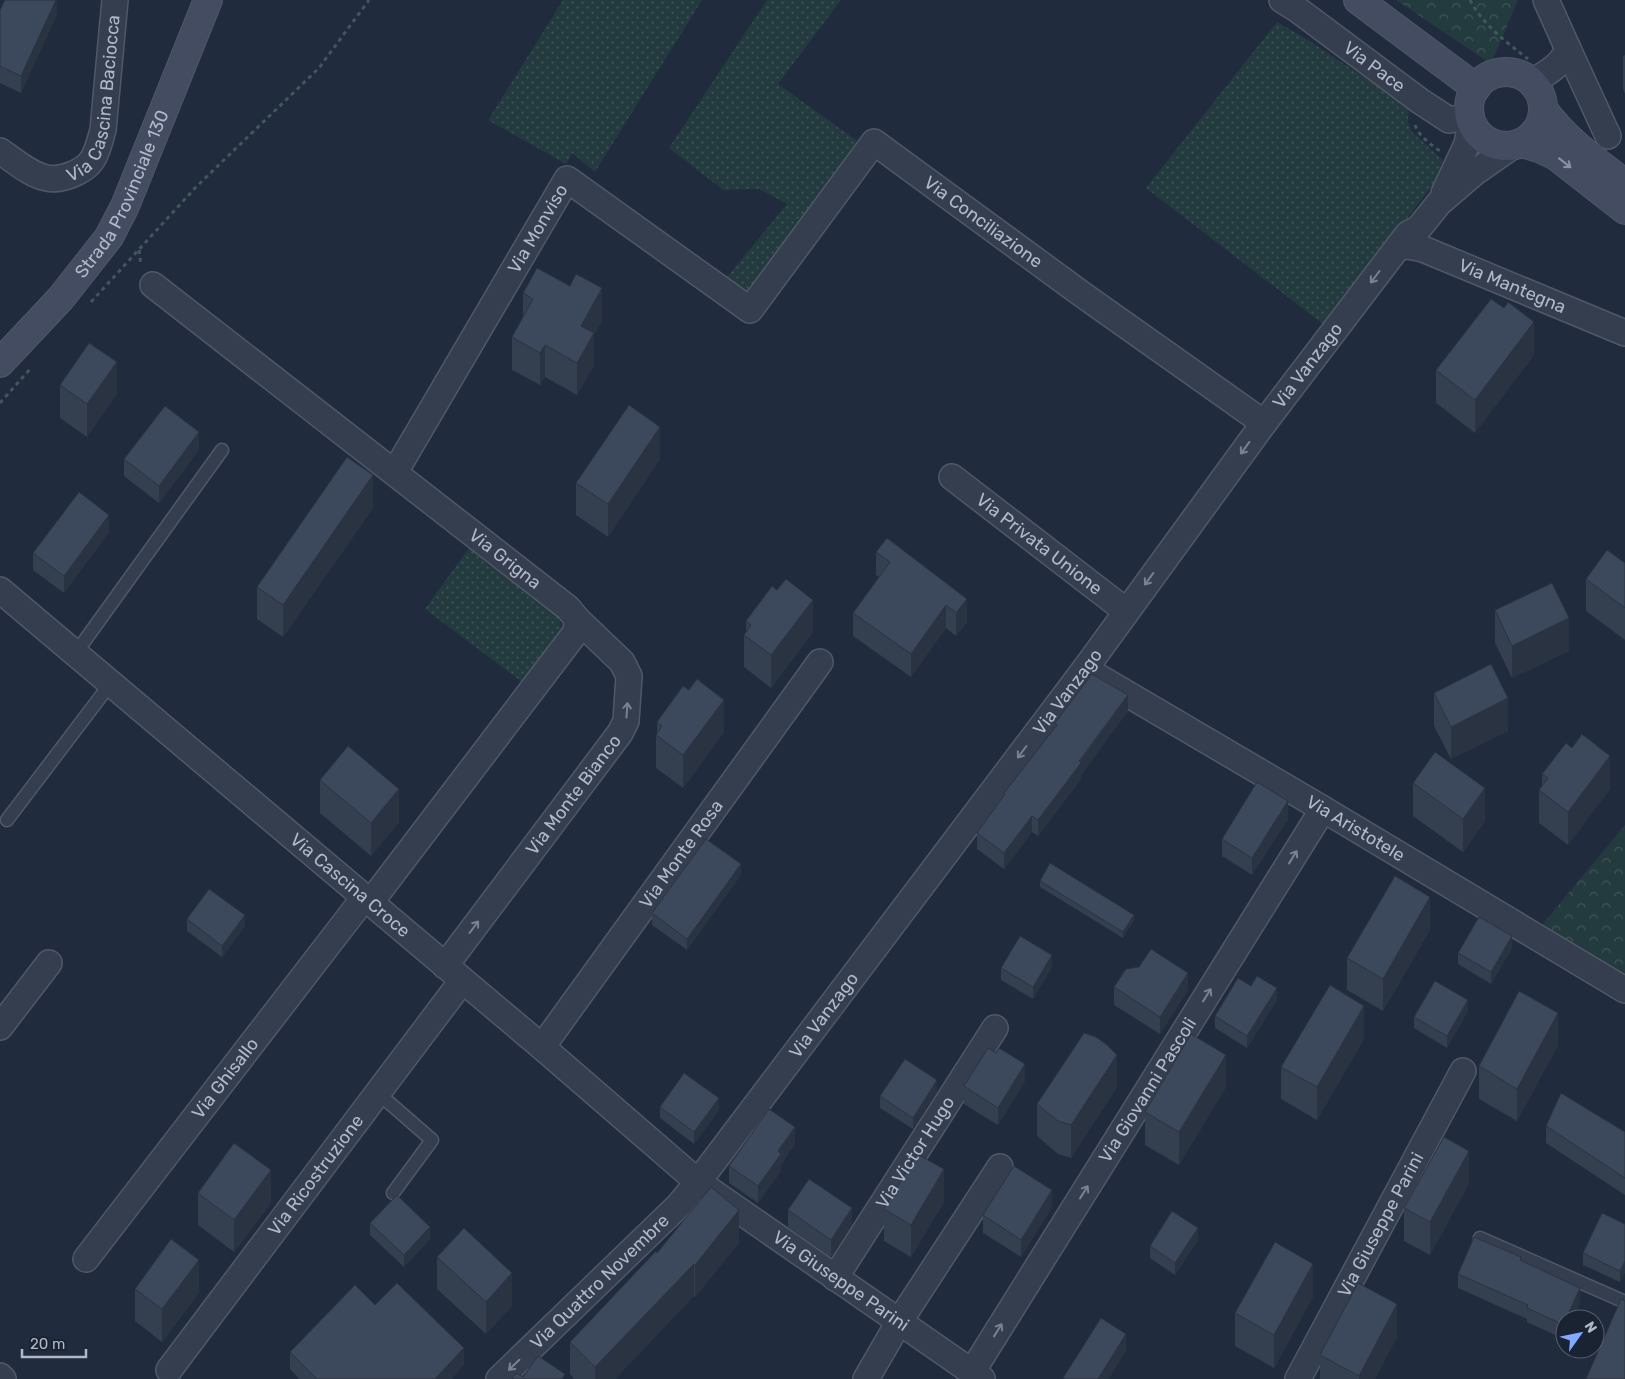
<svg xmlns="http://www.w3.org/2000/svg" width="1625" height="1379" font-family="Rubik,sans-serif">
	<defs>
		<pattern id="grass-dots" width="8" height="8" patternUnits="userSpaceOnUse" patternTransform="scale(1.25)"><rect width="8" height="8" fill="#233a3f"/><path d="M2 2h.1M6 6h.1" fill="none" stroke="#405459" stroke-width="1.8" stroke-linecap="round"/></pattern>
		<pattern id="park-crowns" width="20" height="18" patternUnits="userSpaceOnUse" patternTransform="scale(1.25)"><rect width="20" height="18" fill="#233a3f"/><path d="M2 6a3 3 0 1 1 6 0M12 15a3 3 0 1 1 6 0" fill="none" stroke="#405459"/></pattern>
	</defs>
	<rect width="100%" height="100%" fill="#212b3e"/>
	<!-- grass -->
	<path fill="url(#grass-dots)" d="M 563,0 L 702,0 L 595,172 L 572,153 L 566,164 L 488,120 Z
		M 767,0 L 841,0 L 778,84 L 860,143 L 751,290 L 740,289 L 726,278 L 787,204 L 759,189 L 723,190 L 669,148 Z
		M 1277,22 L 1305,38 L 1409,107 L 1408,122 L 1411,131 L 1443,160 L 1434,183 L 1328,324 L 1320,322 L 1146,188 Z
		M 469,548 L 559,618 L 562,630 L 522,682 L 425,609 Z"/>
	<!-- park -->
	<path fill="url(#park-crowns)" d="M 1396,0 L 1518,0 L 1491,64 Z
		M 1625,825 L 1625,975 L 1542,925 Z"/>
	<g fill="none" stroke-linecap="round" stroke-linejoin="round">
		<defs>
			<path id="lane" d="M 75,654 L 222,450
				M 7,820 L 111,683
				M 378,1093 L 432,1140 L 393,1193
				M 1480,1238 L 1625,1302"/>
			<g id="street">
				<path id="s1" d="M 1282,0 L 1298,10 L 1420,101 L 1449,120 L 1471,116"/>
				<path d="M 1568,49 L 1608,136"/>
				<path d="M 1532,82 C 1547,73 1561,66 1568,49 L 1546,0"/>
				<path id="s2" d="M 0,151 C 14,160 30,175 47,178 C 61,181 84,172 92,160 C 98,151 100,140 103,130 L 115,0"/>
				<path d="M 1444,193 L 1467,144 L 1471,121"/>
				<path id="s3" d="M 1398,247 L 1408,246 L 1423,249 L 1625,333"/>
				<path id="s4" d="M 153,285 L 568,608 L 577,619 L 576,632 L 370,903"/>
				<path id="s5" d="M 395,472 L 567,179 L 750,310 L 874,142 L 1083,295 L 1264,423"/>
				<path id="s6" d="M 952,477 L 1126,611"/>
				<path id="s7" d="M 0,590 L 542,1047 L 698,1182 L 982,1379"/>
				<path id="s8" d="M 1085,669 L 1323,809 L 1625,990"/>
				<path id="s9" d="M 445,966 L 620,733 L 626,721 L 629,676 L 622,662 L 577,619"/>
				<path d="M 0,1027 L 49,963"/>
				<path id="s10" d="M 542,1047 L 820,662"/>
				<path id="s11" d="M 86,1259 L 364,898"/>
				<path id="s12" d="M 835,1278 L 995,1028"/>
				<path id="s13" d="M 169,1370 L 462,981"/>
				<path id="s14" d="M 972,1372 L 1323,809"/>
				<path d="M 0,1376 L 3,1379"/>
				<path id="s15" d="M 499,1379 L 679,1205 L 698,1182 L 1085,669 L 1264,423 L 1398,247 L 1408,234 L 1419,228 L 1439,203 L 1474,173 L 1514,145"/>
				<path d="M 866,1379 L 899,1322 L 1000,1167"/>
				<path id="s16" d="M 1298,1379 L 1463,1071"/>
			</g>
			<g id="secondary">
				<path d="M 1358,0 L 1476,88"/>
				<circle cx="1506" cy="109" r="37"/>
				<path d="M 1543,109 C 1565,140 1596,161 1625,184"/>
				<path d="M 1522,143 L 1539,148 L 1556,156 L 1625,210"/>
				<path id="s17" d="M 0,363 L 61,298 L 109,237 L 125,206 L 208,0"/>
			</g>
		</defs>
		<!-- lane casing -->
		<use href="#lane" stroke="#505868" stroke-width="15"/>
		<!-- street casing -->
		<use href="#street" stroke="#505868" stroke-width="28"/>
		<!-- secondary casing -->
		<use href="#secondary" stroke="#505868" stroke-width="30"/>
		<!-- path -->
		<path stroke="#41575c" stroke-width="3" stroke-dasharray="4 4" stroke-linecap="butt" d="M 1470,0 C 1484,26 1505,41 1528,59
			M 1415,125 C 1419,136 1431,145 1440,151
			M 139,250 L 141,266
			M 91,302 L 196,187 L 319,68 L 369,0
			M 0,403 L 31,368"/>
		<!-- lane -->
		<use href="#lane" stroke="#353e4e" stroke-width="12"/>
		<!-- street -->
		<use href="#street" stroke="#353e4e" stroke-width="25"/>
		<!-- secondary -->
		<use href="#secondary" stroke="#434c61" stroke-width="28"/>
	</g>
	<!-- wall -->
	<path fill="#343f50" d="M 57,0 L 57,14 L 21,93 L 0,83 L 0,10 Z
		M 1625,55 L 1625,94 L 1623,89 L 1623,56 Z
		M 523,293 L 602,321 L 594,335 L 594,365 L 577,395 L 545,377 L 540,385 L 512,370 L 512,337 L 523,317 Z
		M 1534,355 L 1475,433 L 1436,403 L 1436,370 Z
		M 60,385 L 117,394 L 87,437 L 60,418 Z
		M 199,450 L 159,503 L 124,476 L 124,459 Z
		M 660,459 L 608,537 L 576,515 L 576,483 Z
		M 373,508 L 283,637 L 257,619 L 257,587 Z
		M 109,532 L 64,593 L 33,570 L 33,553 Z
		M 887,538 L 967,622 L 956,636 L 946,628 L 911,677 L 853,636 L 853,613 L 879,577 L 876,575 L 876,552 Z
		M 1625,563 L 1625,640 L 1586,611 L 1586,579 Z
		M 777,590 L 813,632 L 771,688 L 744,667 L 744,635 L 746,632 L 746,621 Z
		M 1495,610 L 1569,651 L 1512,678 L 1495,643 Z
		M 1434,693 L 1508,731 L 1451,759 L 1434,726 Z
		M 1128,711 L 1081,775 L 1081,779 L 1038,836 L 1032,832 L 1004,869 L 977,849 L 977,833 L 1004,796 L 1004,793 L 1055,726 L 1055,723 Z
		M 657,722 L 724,732 L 683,788 L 656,768 L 656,735 L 657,733 Z
		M 1572,748 L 1610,789 L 1568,845 L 1539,823 L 1539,790 L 1542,786 L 1542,774 Z
		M 320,780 L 399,822 L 371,856 L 320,813 Z
		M 1413,783 L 1485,821 L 1463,852 L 1413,816 Z
		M 1288,819 L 1252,875 L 1222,856 L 1222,839 Z
		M 741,875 L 687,950 L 652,925 L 652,913 Z
		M 1040,881 L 1134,920 L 1123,938 L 1040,887 Z
		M 187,919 L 245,926 L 222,957 L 187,931 Z
		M 1430,930 L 1383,1011 L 1347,990 L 1347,958 Z
		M 1512,948 L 1491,984 L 1458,964 L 1458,953 Z
		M 1052,967 L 1033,999 L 1001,980 L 1001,968 Z
		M 1251,986 L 1277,1000 L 1247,1048 L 1215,1028 L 1215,1016 Z
		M 1114,987 L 1188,990 L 1160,1034 L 1114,1005 Z
		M 1468,1011 L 1447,1048 L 1414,1028 L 1414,1017 Z
		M 1364,1039 L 1317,1120 L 1281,1099 L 1281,1067 Z
		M 1558,1045 L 1517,1121 L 1479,1099 L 1479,1066 Z
		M 1025,1081 L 998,1125 L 964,1104 L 964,1086 Z
		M 1117,1087 L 1071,1158 L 1058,1154 L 1037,1136 L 1037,1104 Z
		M 1226,1087 L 1179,1165 L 1145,1145 L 1145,1112 Z
		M 937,1091 L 913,1129 L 880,1108 L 880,1096 Z
		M 660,1107 L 719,1110 L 694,1144 L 660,1118 Z
		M 1546,1126 L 1625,1132 L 1625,1195 L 1546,1143 Z
		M 795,1144 L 781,1165 L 781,1171 L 758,1203 L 729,1183 L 729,1166 Z
		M 1469,1183 L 1430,1255 L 1404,1241 L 1404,1208 Z
		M 198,1193 L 271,1203 L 234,1252 L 198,1225 Z
		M 944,1202 L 911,1257 L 884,1241 L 884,1209 Z
		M 1052,1207 L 1021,1257 L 983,1233 L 983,1215 Z
		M 788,1210 L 852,1225 L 831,1257 L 788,1227 Z
		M 370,1223 L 430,1239 L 404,1267 L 370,1235 Z
		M 1625,1224 L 1625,1272 L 1620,1282 L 1583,1265 L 1583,1253 Z
		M 1198,1240 L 1175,1275 L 1150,1258 L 1150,1246 Z
		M 739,1243 L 695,1297 L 694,1296 L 615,1379 L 574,1379 L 570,1374 L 570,1342 L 657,1253 Z
		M 437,1257 L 512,1306 L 486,1334 L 437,1289 Z
		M 1521,1260 L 1580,1303 L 1565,1319 L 1565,1336 L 1564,1339 L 1527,1322 L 1527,1319 L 1458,1288 L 1458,1274 Z
		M 135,1289 L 199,1293 L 162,1342 L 135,1321 Z
		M 1313,1297 L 1274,1368 L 1235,1346 L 1235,1313 Z
		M 375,1305 L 464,1365 L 451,1379 L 299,1379 L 290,1369 L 290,1352 Z
		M 1397,1337 L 1375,1379 L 1320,1379 L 1320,1355 Z"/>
	<!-- shaded-wall -->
	<path fill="#2a3341" d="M 56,0 L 57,0 L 57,14 L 21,93 L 21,76 Z
		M 602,288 L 602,321 L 594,335 L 594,365 L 577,395 L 577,363 L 581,326 Z
		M 1534,322 L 1534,355 L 1475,433 L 1475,400 Z
		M 545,345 L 545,377 L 540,385 L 540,353 Z
		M 117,362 L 117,394 L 87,437 L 87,404 Z
		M 660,427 L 660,459 L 608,537 L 608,504 Z
		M 199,432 L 199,450 L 159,503 L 159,486 Z
		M 373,475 L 373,508 L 283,637 L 283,605 Z
		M 109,515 L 109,532 L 64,593 L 64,576 Z
		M 967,599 L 967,622 L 956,636 L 956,613 Z
		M 813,600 L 813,632 L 771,688 L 771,655 Z
		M 946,605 L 946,628 L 911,677 L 911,654 Z
		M 1569,618 L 1569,651 L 1512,678 L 1512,646 Z
		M 1128,695 L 1128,711 L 1081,775 L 1081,779 L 1038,836 L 1038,820 Z
		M 1508,698 L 1508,731 L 1451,759 L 1451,727 Z
		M 724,700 L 724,732 L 683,788 L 683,755 Z
		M 1610,756 L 1610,789 L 1568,845 L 1568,812 Z
		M 1485,788 L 1485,821 L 1463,852 L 1463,819 Z
		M 399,789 L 399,822 L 371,856 L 371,823 Z
		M 1288,801 L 1288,819 L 1252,875 L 1252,858 Z
		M 1032,816 L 1032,832 L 1004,869 L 1004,853 Z
		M 741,864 L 741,875 L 687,950 L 687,939 Z
		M 1430,897 L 1430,930 L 1383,1011 L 1383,979 Z
		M 245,915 L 245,926 L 222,957 L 222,946 Z
		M 1134,915 L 1134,920 L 1123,938 L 1123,932 Z
		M 1512,936 L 1512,948 L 1491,984 L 1491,972 Z
		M 1052,955 L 1052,967 L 1033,999 L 1033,987 Z
		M 1188,973 L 1188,990 L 1160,1034 L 1160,1017 Z
		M 1277,988 L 1277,1000 L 1247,1048 L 1247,1036 Z
		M 1468,1000 L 1468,1011 L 1447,1048 L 1447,1036 Z
		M 1364,1006 L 1364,1039 L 1317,1120 L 1317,1087 Z
		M 1558,1013 L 1558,1045 L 1517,1121 L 1517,1089 Z
		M 1117,1055 L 1117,1087 L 1071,1158 L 1071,1125 Z
		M 1226,1055 L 1226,1087 L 1179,1165 L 1179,1132 Z
		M 1025,1064 L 1025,1081 L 998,1125 L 998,1108 Z
		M 937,1080 L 937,1091 L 913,1129 L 913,1118 Z
		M 719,1098 L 719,1110 L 694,1144 L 694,1132 Z
		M 795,1127 L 795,1144 L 781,1165 L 781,1171 L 758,1203 L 758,1186 L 778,1151 Z
		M 1469,1151 L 1469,1183 L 1430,1255 L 1430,1222 Z
		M 944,1169 L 944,1202 L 911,1257 L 911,1225 Z
		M 271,1170 L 271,1203 L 234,1252 L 234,1220 Z
		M 1052,1190 L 1052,1207 L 1021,1257 L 1021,1240 Z
		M 852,1208 L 852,1225 L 831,1257 L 831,1240 Z
		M 739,1210 L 739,1243 L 695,1297 L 695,1265 Z
		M 430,1227 L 430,1239 L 404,1267 L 404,1255 Z
		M 1198,1228 L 1198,1240 L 1175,1275 L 1175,1263 Z
		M 199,1260 L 199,1293 L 162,1342 L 162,1309 Z
		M 1625,1261 L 1625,1272 L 1620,1282 L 1620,1271 Z
		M 694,1264 L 694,1296 L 615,1379 L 595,1379 L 595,1367 Z
		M 1313,1264 L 1313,1297 L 1274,1368 L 1274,1335 Z
		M 512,1273 L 512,1306 L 486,1334 L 486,1302 Z
		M 1580,1288 L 1580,1303 L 1573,1319 L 1566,1319 Z
		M 1397,1304 L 1397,1337 L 1375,1379 L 1359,1379 L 1359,1376 Z
		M 1565,1322 L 1565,1336 L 1564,1339 L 1564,1325 Z
		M 1126,1334 L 1126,1351 L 1109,1379 L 1098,1379 Z
		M 464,1348 L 464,1365 L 451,1379 L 435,1379 Z"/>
	<!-- building -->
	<path fill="#3c495d" stroke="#2a3341" d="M 5,0 L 56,0 L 21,76 L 0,66 L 0,10 Z
		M 537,268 L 570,286 L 576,274 L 602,288 L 581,326 L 594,333 L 577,363 L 545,345 L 540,353 L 512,337 L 533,299 L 523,293 Z
		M 1491,299 L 1504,308 L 1508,302 L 1534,322 L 1475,400 L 1436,370 Z
		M 89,343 L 117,362 L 87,404 L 60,385 Z
		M 629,405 L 660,427 L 608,504 L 576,483 Z
		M 165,406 L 199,432 L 159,486 L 124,459 Z
		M 347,457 L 373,475 L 283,605 L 257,587 Z
		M 79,492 L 109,515 L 64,576 L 33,553 Z
		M 887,538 L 967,599 L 956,613 L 946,605 L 911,654 L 853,613 L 890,562 L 876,552 Z
		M 1607,550 L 1625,563 L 1625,608 L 1586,579 Z
		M 786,579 L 813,600 L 771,655 L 744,635 L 751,625 L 746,621 L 772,586 L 777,590 Z
		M 1552,583 L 1569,618 L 1512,646 L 1495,610 Z
		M 1491,664 L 1508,698 L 1451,727 L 1434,693 Z
		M 1092,674 L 1128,695 L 1079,761 L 1081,763 L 1038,820 L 1032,816 L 1004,853 L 977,833 L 1005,794 L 1004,793 L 1057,725 L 1055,723 Z
		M 697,679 L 724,700 L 683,755 L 656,735 L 662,726 L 657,722 L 683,686 L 689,690 Z
		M 1582,734 L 1610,756 L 1568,812 L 1539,790 L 1548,778 L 1542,774 L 1566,743 L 1572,748 Z
		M 348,746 L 399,789 L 371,823 L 320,780 Z
		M 1435,752 L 1485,788 L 1463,819 L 1413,783 Z
		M 1257,782 L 1288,801 L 1252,858 L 1222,839 Z
		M 706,839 L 741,864 L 687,939 L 652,913 Z
		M 1050,863 L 1134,915 L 1123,932 L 1040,881 Z
		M 1395,876 L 1430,897 L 1383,979 L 1347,958 Z
		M 209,889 L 245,915 L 222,946 L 187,919 Z
		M 1479,917 L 1512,936 L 1491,972 L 1458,953 Z
		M 1020,936 L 1052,955 L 1033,987 L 1001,968 Z
		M 1151,949 L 1188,973 L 1160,1017 L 1114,987 L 1126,969 L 1139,967 Z
		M 1257,976 L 1277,988 L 1247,1036 L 1215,1016 L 1238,978 L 1251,986 Z
		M 1435,981 L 1468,1000 L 1447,1036 L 1414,1017 Z
		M 1330,985 L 1364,1006 L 1317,1087 L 1281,1067 Z
		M 1519,991 L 1558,1013 L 1517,1089 L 1479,1066 Z
		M 1084,1033 L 1096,1037 L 1107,1045 L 1117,1055 L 1071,1125 L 1058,1121 L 1037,1104 Z
		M 1191,1034 L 1226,1055 L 1179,1132 L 1145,1112 Z
		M 988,1048 L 996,1053 L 999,1048 L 1025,1064 L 998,1108 L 964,1086 Z
		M 905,1059 L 937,1080 L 913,1118 L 880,1096 Z
		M 684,1073 L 719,1098 L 694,1132 L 660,1107 Z
		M 1561,1093 L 1625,1132 L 1625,1178 L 1546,1126 Z
		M 769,1109 L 795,1127 L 778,1151 L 781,1154 L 758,1186 L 729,1166 Z
		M 1444,1137 L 1469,1151 L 1430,1222 L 1404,1208 Z
		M 234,1143 L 271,1170 L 234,1220 L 198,1193 Z
		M 917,1154 L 944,1169 L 911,1225 L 884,1209 Z
		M 1014,1166 L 1052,1190 L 1021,1240 L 983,1215 Z
		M 809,1179 L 852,1208 L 831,1240 L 788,1210 Z
		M 711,1187 L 739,1210 L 695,1265 L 694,1264 L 595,1367 L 570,1342 L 656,1251 L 657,1253 Z
		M 397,1195 L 430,1227 L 404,1255 L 370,1223 Z
		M 1172,1211 L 1198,1228 L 1175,1263 L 1150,1246 Z
		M 1602,1213 L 1625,1224 L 1625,1261 L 1620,1271 L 1583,1253 Z
		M 464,1228 L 512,1273 L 486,1302 L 437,1257 Z
		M 1474,1237 L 1521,1257 L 1520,1260 L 1580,1288 L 1566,1319 L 1565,1319 L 1565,1322 L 1564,1325 L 1527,1308 L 1528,1305 L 1458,1274 Z
		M 171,1239 L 199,1260 L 162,1309 L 135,1289 Z
		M 1275,1242 L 1313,1264 L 1274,1335 L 1235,1313 Z
		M 397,1283 L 464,1348 L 435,1379 L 317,1379 L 290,1352 L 355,1285 L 375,1305 Z
		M 1358,1283 L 1397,1304 L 1359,1376 L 1320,1355 Z
		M 1621,1299 L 1625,1301 L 1625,1379 L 1586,1379 Z
		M 1101,1318 L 1126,1334 L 1098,1379 L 1065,1379 L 1063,1378 Z
		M 538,1356 L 565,1374 L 562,1379 L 512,1379 L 516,1373 L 523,1377 Z"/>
	<!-- one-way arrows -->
	<defs><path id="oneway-shaft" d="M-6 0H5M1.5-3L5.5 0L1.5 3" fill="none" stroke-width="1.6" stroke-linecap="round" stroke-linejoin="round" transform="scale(1.25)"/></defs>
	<use stroke="#8a92a5" href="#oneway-shaft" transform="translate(1565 163) rotate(38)"/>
	<g stroke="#798192">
		<use href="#oneway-shaft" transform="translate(1375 277) rotate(127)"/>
		<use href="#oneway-shaft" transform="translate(1245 448) rotate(126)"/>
		<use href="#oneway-shaft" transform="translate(1149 579) rotate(126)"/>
		<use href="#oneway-shaft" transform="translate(627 710) rotate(-86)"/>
		<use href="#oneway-shaft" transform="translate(1022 752) rotate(127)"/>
		<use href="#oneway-shaft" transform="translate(1293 857) rotate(-58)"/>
		<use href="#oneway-shaft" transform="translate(474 927) rotate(-53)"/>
		<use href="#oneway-shaft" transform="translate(1207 995) rotate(-58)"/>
		<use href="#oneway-shaft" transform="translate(1084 1192) rotate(-58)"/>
		<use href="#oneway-shaft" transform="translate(998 1330) rotate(-58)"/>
		<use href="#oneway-shaft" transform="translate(514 1365) rotate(136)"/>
	</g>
	<g text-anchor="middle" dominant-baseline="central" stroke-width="4" stroke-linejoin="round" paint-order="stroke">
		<!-- street labels -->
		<g font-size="18" fill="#b0b8c9" stroke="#1a2332">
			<text stroke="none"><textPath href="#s1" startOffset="114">Via Pace</textPath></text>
			<text stroke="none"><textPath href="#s2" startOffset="164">Via Cascina Baciocca</textPath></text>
			<text stroke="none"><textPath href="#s17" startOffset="211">Strada Provinciale 130</textPath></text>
			<text stroke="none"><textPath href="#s5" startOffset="909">Via Conciliazione</textPath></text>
			<text stroke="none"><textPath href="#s5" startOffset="282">Via Monviso</textPath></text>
			<text stroke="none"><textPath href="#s3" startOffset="122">Via Mantegna</textPath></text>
			<text stroke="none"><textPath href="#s15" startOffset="1299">Via Vanzago</textPath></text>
			<text stroke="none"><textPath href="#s6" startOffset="110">Via Privata Unione</textPath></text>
			<text stroke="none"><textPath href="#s4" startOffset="446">Via Grigna</textPath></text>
			<text stroke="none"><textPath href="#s15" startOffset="894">Via Vanzago</textPath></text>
			<text stroke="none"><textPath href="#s9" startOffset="214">Via Monte Bianco</textPath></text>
			<text stroke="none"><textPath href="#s8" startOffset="314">Via Aristotele</textPath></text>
			<text stroke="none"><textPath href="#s10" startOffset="238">Via Monte Rosa</textPath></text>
			<text stroke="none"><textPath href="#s7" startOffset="458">Via Cascina Croce</textPath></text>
			<text stroke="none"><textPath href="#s15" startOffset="489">Via Vanzago</textPath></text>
			<text stroke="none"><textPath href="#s11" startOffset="228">Via Ghisallo</textPath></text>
			<text stroke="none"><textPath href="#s14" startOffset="332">Via Giovanni Pascoli</textPath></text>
			<text stroke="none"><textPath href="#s12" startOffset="149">Via Victor Hugo</textPath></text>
			<text stroke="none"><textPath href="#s13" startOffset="244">Via Ricostruzione</textPath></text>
			<text stroke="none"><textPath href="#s16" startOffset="175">Via Giuseppe Parini</textPath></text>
			<text stroke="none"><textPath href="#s7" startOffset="1089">Via Giuseppe Parini</textPath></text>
			<text stroke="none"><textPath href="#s15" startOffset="140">Via Quattro Novembre</textPath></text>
		</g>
	</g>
	<!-- north arrow -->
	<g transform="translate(1580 1334) rotate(57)"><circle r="24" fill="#1a2332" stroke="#565f6e"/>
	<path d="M0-4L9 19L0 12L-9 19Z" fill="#80a9ff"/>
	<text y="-8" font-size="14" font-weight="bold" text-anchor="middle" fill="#b0b8c9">N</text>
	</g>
	<!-- scale -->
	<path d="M22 1349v8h64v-8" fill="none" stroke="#b0b8c9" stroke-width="2.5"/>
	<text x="30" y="1349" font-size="15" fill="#b0b8c9" stroke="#1a2332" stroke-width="4" paint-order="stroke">20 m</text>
</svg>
